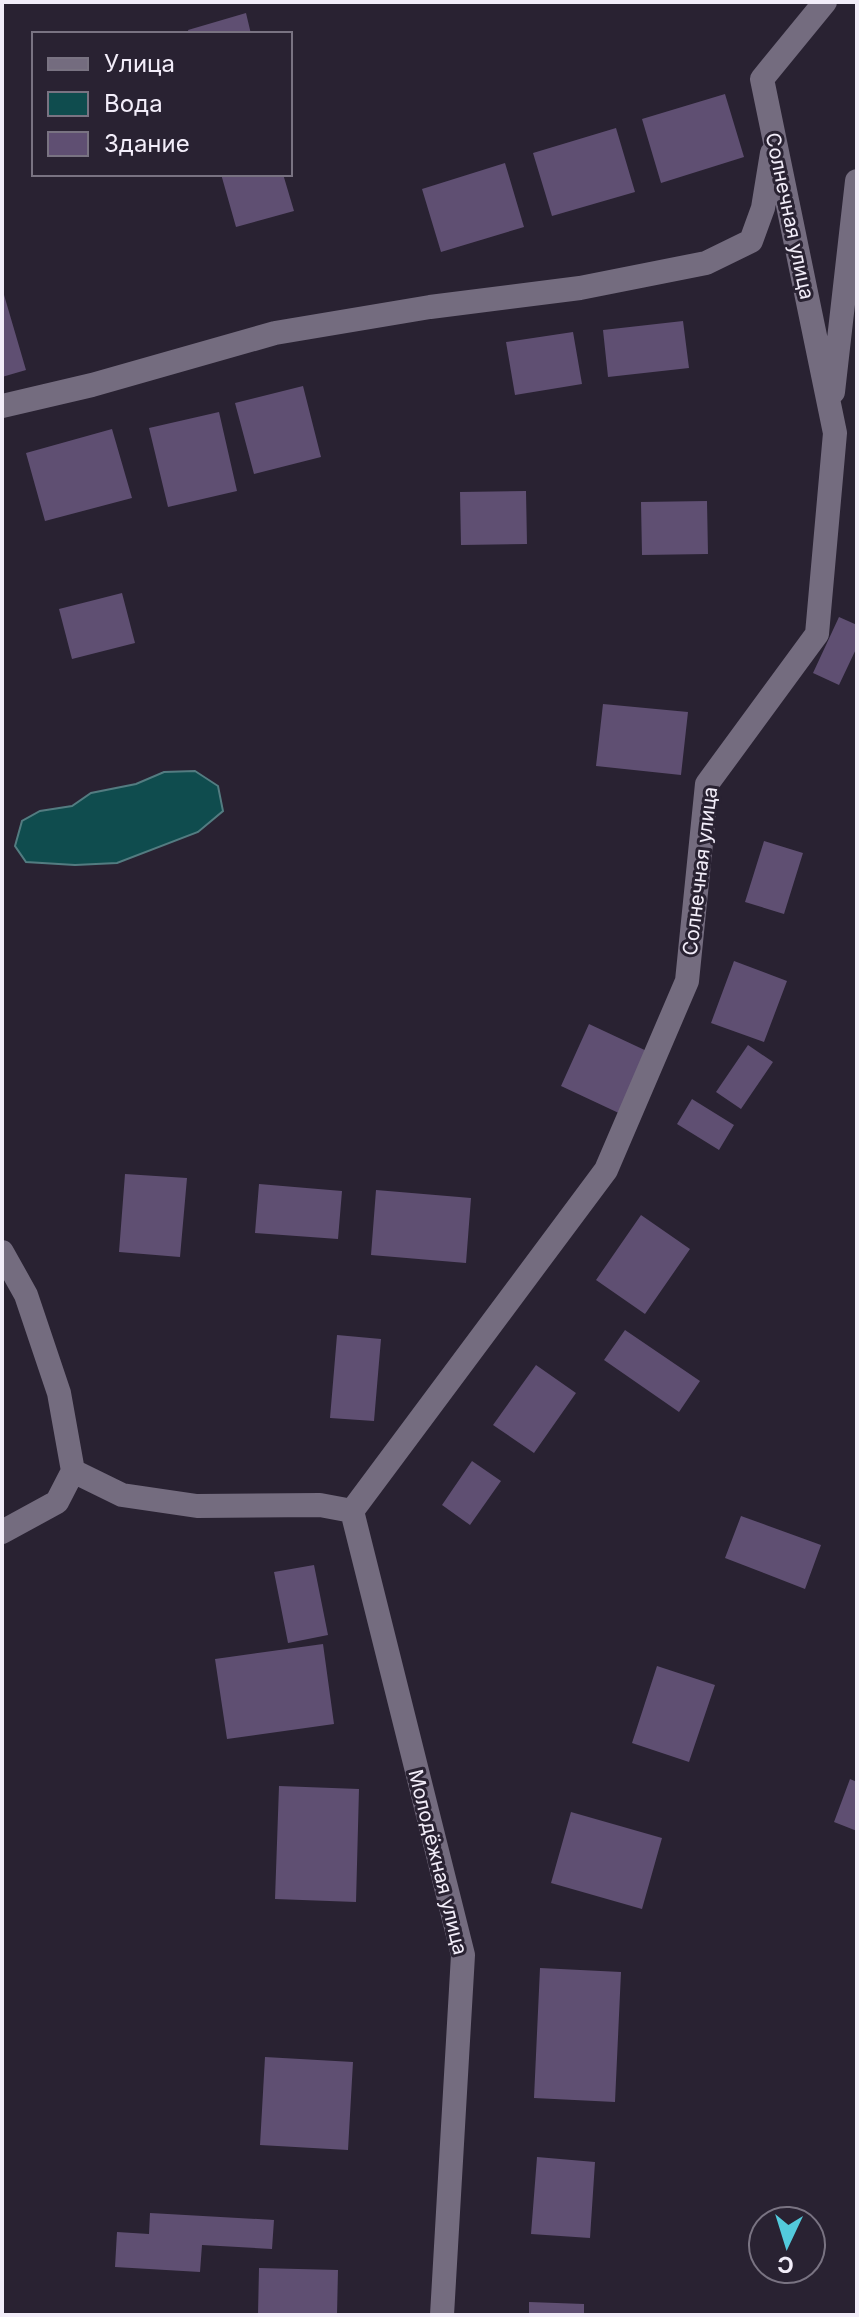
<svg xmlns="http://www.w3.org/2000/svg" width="859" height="2317" font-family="Inter,sans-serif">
	<rect width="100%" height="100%" fill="#292232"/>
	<!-- water -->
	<path fill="#0f4c4e" stroke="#537c81" stroke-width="2" d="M 195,771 L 218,786 L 223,811 L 198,832 L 117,863 L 75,865 L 26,862 L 15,846 L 22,821 L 40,811 L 72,806 L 91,793 L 136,784 L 164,772 Z"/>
	<!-- building -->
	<path fill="#5f4f72" d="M 246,13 L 251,34 L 189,34 L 188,30 Z
		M 725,94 L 744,157 L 661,183 L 642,119 Z
		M 616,128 L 635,192 L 552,216 L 533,153 Z
		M 505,163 L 524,227 L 441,252 L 422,189 Z
		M 221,174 L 283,174 L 294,211 L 236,227 Z
		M 2,288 L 26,370 L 2,377 Z
		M 683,321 L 689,368 L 608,377 L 603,330 Z
		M 573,332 L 582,384 L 515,395 L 506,342 Z
		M 303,386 L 321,457 L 254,474 L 235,403 Z
		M 219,412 L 237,491 L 168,507 L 149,428 Z
		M 112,429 L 132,498 L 45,521 L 26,453 Z
		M 526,491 L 527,544 L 461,545 L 460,492 Z
		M 707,501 L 708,554 L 642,555 L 641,502 Z
		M 122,593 L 135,643 L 72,659 L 59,609 Z
		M 839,617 L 857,625 L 857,647 L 839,685 L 813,673 Z
		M 603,704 L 688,712 L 681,775 L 596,766 Z
		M 764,841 L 803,853 L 784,914 L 745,902 Z
		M 734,961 L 787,981 L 764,1042 L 711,1023 Z
		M 589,1024 L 651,1053 L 623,1115 L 561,1086 Z
		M 748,1045 L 773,1062 L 741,1109 L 716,1092 Z
		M 692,1099 L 734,1125 L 719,1150 L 677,1124 Z
		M 125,1174 L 187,1178 L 180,1257 L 119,1252 Z
		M 259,1184 L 342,1191 L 338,1239 L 255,1233 Z
		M 376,1190 L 471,1198 L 466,1263 L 371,1255 Z
		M 641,1215 L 690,1249 L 645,1314 L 596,1280 Z
		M 625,1330 L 700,1381 L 679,1412 L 604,1360 Z
		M 337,1335 L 381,1339 L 374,1421 L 330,1418 Z
		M 536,1365 L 576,1393 L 534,1453 L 493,1425 Z
		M 472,1461 L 501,1481 L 470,1525 L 442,1505 Z
		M 741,1516 L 821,1545 L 805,1589 L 725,1558 Z
		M 314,1565 L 328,1635 L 288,1643 L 274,1572 Z
		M 323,1644 L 334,1724 L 227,1739 L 215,1659 Z
		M 657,1666 L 715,1685 L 689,1762 L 632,1743 Z
		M 850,1779 L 857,1782 L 857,1831 L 834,1822 Z
		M 279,1786 L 359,1789 L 356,1902 L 275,1899 Z
		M 571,1812 L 662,1838 L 642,1909 L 551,1883 Z
		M 540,1968 L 621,1972 L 615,2102 L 534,2098 Z
		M 265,2057 L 353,2062 L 348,2150 L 260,2145 Z
		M 537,2157 L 595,2162 L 590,2238 L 531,2234 Z
		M 150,2213 L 274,2220 L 272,2249 L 202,2245 L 200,2272 L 115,2267 L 117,2232 L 149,2234 Z
		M 259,2268 L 338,2270 L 337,2315 L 258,2315 Z
		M 529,2302 L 584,2304 L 584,2315 L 529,2315 Z"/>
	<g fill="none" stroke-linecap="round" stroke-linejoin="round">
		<!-- minor -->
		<path stroke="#746c7f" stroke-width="24" d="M 833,392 L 857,181
			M 2,406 L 92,385 L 275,333 L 430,307 L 580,288 L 706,263 L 751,241 L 763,208 L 772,153
			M 2,1252 L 26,1295 L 59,1393 L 73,1471 L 57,1502 L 2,1532
			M 73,1471 L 122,1495 L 197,1506 L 320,1505 L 352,1511
			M 352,1511 L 606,1170 L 687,981 L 707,784 L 817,634 L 835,433 L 762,79 L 825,2
			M 352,1511 L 463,1955 L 442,2315"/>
	</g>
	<g text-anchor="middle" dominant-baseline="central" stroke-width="6" stroke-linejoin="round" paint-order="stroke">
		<!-- street labels -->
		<g font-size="20" fill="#f2edf9" stroke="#292232">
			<text transform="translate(790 216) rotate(78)">Солнечная улица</text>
			<text transform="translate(700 871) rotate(-83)">Солнечная улица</text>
			<text transform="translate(438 1862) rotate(76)">Молодёжная улица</text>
		</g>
	</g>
	<!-- border -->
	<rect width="859" height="2317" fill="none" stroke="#f2edf9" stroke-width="8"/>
	<!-- legend -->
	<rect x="32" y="32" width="260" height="144" fill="#292232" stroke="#797382" stroke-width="2"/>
	<rect x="48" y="58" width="40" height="12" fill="#746c7f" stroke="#797382" stroke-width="2"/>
	<text x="104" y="72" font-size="24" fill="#f2edf9">Улица</text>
	<rect x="48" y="92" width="40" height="24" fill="#0f4c4e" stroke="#797382" stroke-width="2"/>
	<text x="104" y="112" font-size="24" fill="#f2edf9">Вода</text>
	<rect x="48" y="132" width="40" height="24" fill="#5f4f72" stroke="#797382" stroke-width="2"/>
	<text x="104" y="152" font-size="24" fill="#f2edf9">Здание</text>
	<!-- north arrow -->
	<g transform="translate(787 2245) rotate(184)"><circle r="38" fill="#292232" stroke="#797382" stroke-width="2"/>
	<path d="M0-6L14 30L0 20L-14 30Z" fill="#53cadc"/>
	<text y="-12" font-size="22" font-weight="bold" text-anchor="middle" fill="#f2edf9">С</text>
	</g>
</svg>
